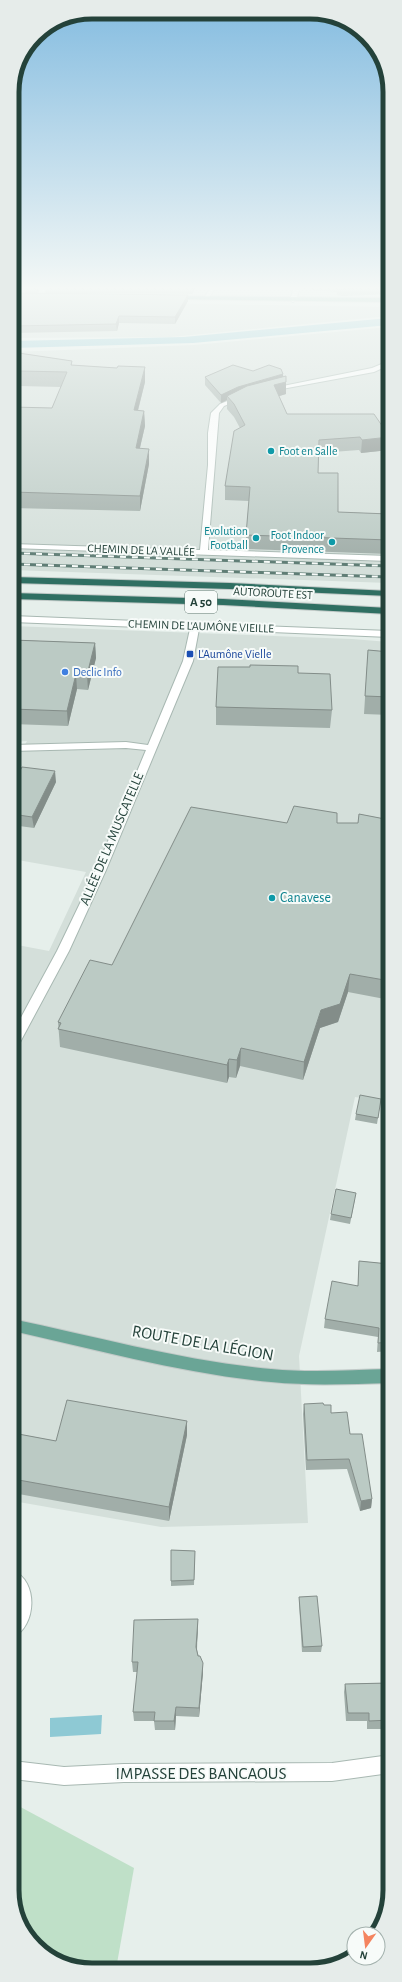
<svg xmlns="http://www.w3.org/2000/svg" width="402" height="1982" font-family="'Alegreya Sans',sans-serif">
	<rect width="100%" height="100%" fill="#e6efeb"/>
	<!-- built -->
	<path fill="#d4dfda" d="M 12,301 L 389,307 L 389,316 L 170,337 L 12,338 Z
		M 389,327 L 389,583 L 12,570 L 12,352 L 194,345 Z
		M 12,626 L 352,639 L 389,642 L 390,1103 L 355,1097 L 299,1356 L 308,1523 L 161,1527 L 13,1501 L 12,944 L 49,951 L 86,872 L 12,859 L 12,769 L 27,741 L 12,742 Z"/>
	<!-- green -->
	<path fill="#bfe0c8" d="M 13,1803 L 134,1868 L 116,1969 L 76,1968 L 32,1943 L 13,1900 Z"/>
	<!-- water -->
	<path fill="#8ec9d4" d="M 389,318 L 389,325 L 193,343 L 12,348 L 12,341 L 184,337 Z
		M 102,1715 L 101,1734 L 50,1737 L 50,1718 Z"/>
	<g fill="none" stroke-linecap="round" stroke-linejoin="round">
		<defs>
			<path id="minor" d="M 41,287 L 47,287 L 43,296 L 40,298 L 37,296 Z
				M 210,287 L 216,287 L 208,299 L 204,299 Z
				M 294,287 L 300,287 L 296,300 L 293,302 L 290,300 Z
				M 389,361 L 389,365 L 374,372 L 271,391 L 268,389 L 372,368 Z
				M 242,395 L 245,397 L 244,398 L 224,406 L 219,413 L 208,550 L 389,556 L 389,561 L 12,548 L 12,544 L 200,550 L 208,465 L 208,433 L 211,413 L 220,404 Z
				M 12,616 L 389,631 L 389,637 L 199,629 L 193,661 L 106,870 L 69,951 L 18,1046 L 16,1049 L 12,1050 L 12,1034 L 57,951 L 96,870 L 146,750 L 126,748 L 12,751 L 12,745 L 126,742 L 148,745 L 183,661 L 190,629 L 12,622 Z
				M 13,1571 C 39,1581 36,1627 13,1637 C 11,1625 14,1614 15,1602 C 15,1592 11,1582 13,1571 Z
				M 390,1755 L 390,1773 L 332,1781 L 124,1782 L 64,1785 L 13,1779 L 13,1761 L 64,1767 L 124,1764 L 332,1763 Z"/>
			<path id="major" d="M 12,294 L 32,294 L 35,296 L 32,298 L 12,298 Z
				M 173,296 L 389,298 L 389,302 L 171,299 L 170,298 Z
				M 12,1319 C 98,1337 184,1361 271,1369 C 311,1373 350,1370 390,1369 L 390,1383 C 350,1384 311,1386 271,1382 C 184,1374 98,1350 13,1331 Z"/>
			<path id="highway" d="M 12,577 L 230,583 L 389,591 L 389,596 L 230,589 L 12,583 Z
				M 12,593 L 223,599 L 389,608 L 389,614 L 223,605 L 12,599 Z"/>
		</defs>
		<!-- minor casing -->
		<use href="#minor" stroke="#a8b8b2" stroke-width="2"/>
		<!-- major casing -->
		<use href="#major" stroke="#c2cac8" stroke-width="2"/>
		<!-- highway casing -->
		<use href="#highway" stroke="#c2cac8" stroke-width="2"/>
		<!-- minor -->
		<use href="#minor" fill="#fff" fill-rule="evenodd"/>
		<!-- major -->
		<use href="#major" fill="#6aa596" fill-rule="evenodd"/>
		<!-- highway -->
		<use href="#highway" fill="#2f6f62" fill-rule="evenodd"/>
		<defs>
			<path id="rail" d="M 12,553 L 389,566
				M 12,564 L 389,577"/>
		</defs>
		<!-- rail casing -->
		<use href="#rail" stroke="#5f7d75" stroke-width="3"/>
		<!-- rail -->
		<use href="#rail" stroke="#f7fbf9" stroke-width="2" stroke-dasharray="6" stroke-linecap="butt"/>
	</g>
	<!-- wall -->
	<path fill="#a1aea9" d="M 25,287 L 39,287 L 37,293 L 25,293 Z
		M 46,287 L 196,287 L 192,294 L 46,293 Z
		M 300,287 L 389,287 L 389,294 L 342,296 L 337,295 L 337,292 L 301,289 Z
		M 188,295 L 188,301 L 175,324 L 119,323 L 117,331 L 12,333 L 12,315 Z
		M 12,352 L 72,361 L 72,365 L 117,368 L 145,367 L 145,382 L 138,411 L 144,411 L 145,426 L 140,448 L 149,464 L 140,511 L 12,508 L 12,407 L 52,408 L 61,387 L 20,386 L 12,406 Z
		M 253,371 L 283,374 L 286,394 L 279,396 L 287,414 L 374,414 L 389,450 L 361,453 L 359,450 L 319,453 L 318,473 L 338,512 L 389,514 L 389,554 L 246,549 L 246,535 L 249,501 L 225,500 L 225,486 L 240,428 L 234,417 L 227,409 L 227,400 L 221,403 L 205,385 L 205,377 Z
		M 12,640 L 95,643 L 96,658 L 88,690 L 77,689 L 68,726 L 12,724 Z
		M 368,650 L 390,652 L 390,715 L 364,714 Z
		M 298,673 L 332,710 L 330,728 L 216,725 L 216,707 Z
		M 56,782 L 34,828 L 12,825 L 12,785 Z
		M 359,814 L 390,820 L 390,1000 L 348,992 L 338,1022 L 320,1028 L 303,1080 L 240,1066 L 236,1078 L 229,1077 L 227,1083 L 60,1047 L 58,1022 L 112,965 L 287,823 L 358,823 Z
		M 381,1099 L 377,1124 L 355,1120 L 356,1114 Z
		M 355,1199 L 350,1224 L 330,1220 L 331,1214 Z
		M 390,1260 L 390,1351 L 377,1352 L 378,1337 L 324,1328 L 325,1319 L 358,1285 L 359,1261 L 389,1264 Z
		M 304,1404 L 324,1405 L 331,1413 L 350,1434 L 372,1499 L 371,1508 L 360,1511 L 347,1469 L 306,1470 L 303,1414 Z
		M 385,1413 L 390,1413 L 390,1462 L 384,1461 L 384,1422 Z
		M 187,1421 L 187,1435 L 169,1521 L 13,1493 L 13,1433 L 56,1441 Z
		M 171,1550 L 195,1551 L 194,1585 L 171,1586 Z
		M 299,1597 L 322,1646 L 321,1652 L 302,1652 L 299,1603 Z
		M 198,1619 L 197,1650 L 203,1672 L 199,1717 L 176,1716 L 175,1730 L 155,1730 L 154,1721 L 134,1721 L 133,1712 L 138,1672 L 133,1672 L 132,1662 Z
		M 387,1672 L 390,1672 L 390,1729 L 367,1729 L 367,1721 L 346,1721 L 344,1692 L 345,1684 L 385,1683 L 385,1681 Z"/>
	<!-- shaded-wall -->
	<path fill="#838d89" d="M 36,287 L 39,287 L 37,293 Z
		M 192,287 L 196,287 L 192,294 Z
		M 188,295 L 188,301 L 175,324 L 175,317 Z
		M 119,316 L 119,323 L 117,331 L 116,324 Z
		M 145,367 L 145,382 L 134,425 L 134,410 Z
		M 19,371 L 20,386 L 12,406 L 12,388 Z
		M 283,374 L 283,381 L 227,396 L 227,400 L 221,403 L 221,395 L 238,387 Z
		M 286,382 L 286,394 L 273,398 L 274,385 Z
		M 144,411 L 145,426 L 136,464 L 136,448 Z
		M 389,437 L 389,450 L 361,453 L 362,440 Z
		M 149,449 L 149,464 L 140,511 L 140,496 Z
		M 95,643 L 96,658 L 88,690 L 87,675 Z
		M 76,674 L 77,689 L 68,726 L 67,711 Z
		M 55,771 L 56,782 L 34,828 L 32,817 Z
		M 350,974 L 348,992 L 338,1022 L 320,1028 L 303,1080 L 304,1062 L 321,1010 Z
		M 241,1048 L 240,1066 L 236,1078 L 237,1060 Z
		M 229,1059 L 229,1077 L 227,1083 L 227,1065 Z
		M 187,1421 L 187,1435 L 169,1521 L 169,1507 Z
		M 372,1499 L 371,1508 L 360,1511 L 361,1501 Z
		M 198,1619 L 198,1628 L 196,1657 L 196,1647 Z
		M 203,1663 L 203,1672 L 199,1717 L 199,1708 Z
		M 176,1707 L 176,1716 L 175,1730 L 174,1721 Z"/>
	<!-- building -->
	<path fill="#bbcac4" stroke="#838d89" d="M 338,287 L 376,287 L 343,289 L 338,289 Z
		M 17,293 L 188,295 L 175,317 L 119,316 L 116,324 L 12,326 L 12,315 Z
		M 12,352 L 72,361 L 71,365 L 117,368 L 118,366 L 145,367 L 134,410 L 144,411 L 136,448 L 149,449 L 140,496 L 12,492 L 12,407 L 52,408 L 67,372 L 19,371 L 12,388 Z
		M 233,365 L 253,371 L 269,365 L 281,369 L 283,374 L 238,387 L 221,395 L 205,377 Z
		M 286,376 L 286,382 L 274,385 L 287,414 L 374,414 L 389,436 L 389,437 L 362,440 L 360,437 L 319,440 L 318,473 L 338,473 L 338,512 L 389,514 L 389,540 L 246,535 L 250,487 L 225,486 L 234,431 L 245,425 L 234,404 L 227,396 L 247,386 Z
		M 12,640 L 95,643 L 87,675 L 76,674 L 67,711 L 12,709 Z
		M 368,650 L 390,652 L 390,697 L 365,696 Z
		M 250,665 L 298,666 L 298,673 L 330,674 L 332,710 L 216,707 L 218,667 L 250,667 Z
		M 22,767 L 55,771 L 32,817 L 12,814 L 12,785 Z
		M 294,806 L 337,813 L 337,823 L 358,823 L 359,814 L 390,820 L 390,981 L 350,974 L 340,1004 L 321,1010 L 304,1062 L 241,1048 L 237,1060 L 229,1059 L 227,1065 L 58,1029 L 61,1023 L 58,1022 L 90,960 L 112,965 L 191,807 L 287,823 Z
		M 360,1095 L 381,1099 L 378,1118 L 356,1114 Z
		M 336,1189 L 356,1193 L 351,1218 L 331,1214 Z
		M 390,1260 L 390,1342 L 378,1343 L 379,1328 L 325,1319 L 332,1281 L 358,1286 L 359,1261 L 389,1264 Z
		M 67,1400 L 187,1421 L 169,1507 L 13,1479 L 13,1433 L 56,1441 Z
		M 323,1403 L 324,1405 L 331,1405 L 331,1413 L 347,1412 L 350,1434 L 362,1434 L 372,1499 L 361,1501 L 349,1459 L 307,1460 L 304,1404 Z
		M 385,1413 L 390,1413 L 390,1453 L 386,1452 Z
		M 171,1550 L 195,1551 L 194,1580 L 171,1581 Z
		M 317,1596 L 322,1646 L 303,1647 L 299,1597 Z
		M 198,1619 L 196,1647 L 198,1656 L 200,1656 L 203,1663 L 199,1708 L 176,1707 L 174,1721 L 154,1721 L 155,1712 L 133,1712 L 138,1662 L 132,1662 L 134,1620 Z
		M 387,1672 L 390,1672 L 390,1720 L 369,1721 L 369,1713 L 348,1713 L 345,1684 L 388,1683 Z"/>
	<!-- sky -->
	<linearGradient id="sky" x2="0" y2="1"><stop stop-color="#84bce0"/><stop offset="0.51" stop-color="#f4f8f6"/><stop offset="1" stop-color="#f4f8f6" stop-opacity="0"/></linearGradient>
	<rect width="402" height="565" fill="url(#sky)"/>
	<!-- markers -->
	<g fill="#0f9aa8" stroke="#f7fbf9" stroke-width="1.5">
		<circle cx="271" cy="451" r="4"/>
		<circle cx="256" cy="538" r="4"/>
		<circle cx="332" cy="542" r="4"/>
		<circle cx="272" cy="898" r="4"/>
	</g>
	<rect fill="#1a4fb4" stroke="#f7fbf9" stroke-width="1.5" x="186" y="650" width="8" height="8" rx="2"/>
	<circle fill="#3f7fe0" stroke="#f7fbf9" stroke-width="1.5" cx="65" cy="672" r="4"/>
	<g text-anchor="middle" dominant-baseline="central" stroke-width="4" stroke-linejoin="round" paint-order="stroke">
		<!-- far-culture labels -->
		<g font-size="12" fill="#0d838f" stroke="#f7fbf9" text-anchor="end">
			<text x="279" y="451" text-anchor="start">Foot en Salle</text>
			<text x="248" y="531">Evolution<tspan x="248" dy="14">Football</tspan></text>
			<text x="324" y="535">Foot Indoor<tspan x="324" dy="14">Provence</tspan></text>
		</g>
		<!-- far-street labels -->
		<g font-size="12" fill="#24423a" stroke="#f7fbf9">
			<text transform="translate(141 550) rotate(2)">CHEMIN DE LA VALLÉE</text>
			<text transform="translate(273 593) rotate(3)">AUTOROUTE EST</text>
			<text transform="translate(201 626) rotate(2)">CHEMIN DE L'AUMÔNE VIEILLE</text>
		</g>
		<!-- far-transit labels -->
		<g font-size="12" fill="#164399" stroke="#f7fbf9" text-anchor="start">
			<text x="198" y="654">L'Aumône Vielle</text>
		</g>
		<!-- far-shop labels -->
		<g font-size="12" fill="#366cbe" stroke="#f7fbf9" text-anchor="start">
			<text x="73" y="672">Declic Info</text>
		</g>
		<!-- shield labels -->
		<rect fill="#f7fbf9" stroke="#637a73" stroke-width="1" x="185" y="591" width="32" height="22" rx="3"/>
		<g font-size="13" font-weight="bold" fill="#24423a">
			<text x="201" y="602">A 50</text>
		</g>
		<!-- street labels -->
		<g font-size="14" fill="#24423a" stroke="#f7fbf9">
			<text transform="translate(112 839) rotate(-67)">ALLÉE DE LA MUSCATELLE</text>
		</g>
		<!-- culture labels -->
		<g font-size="14" fill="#0d838f" stroke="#f7fbf9" text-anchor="start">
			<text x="280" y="898">Canavese</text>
		</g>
		<!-- near-street labels -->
		<g font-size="17" fill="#24423a" stroke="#f7fbf9">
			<text transform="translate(203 1343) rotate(10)">ROUTE DE LA LÉGION</text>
			<text x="201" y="1773">IMPASSE DES BANCAOUS</text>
		</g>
	</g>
	<!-- crop -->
	<path d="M0 0H402V1982H0ZM92 19H310A73 73 0 0 1 383 92V1890A73 73 0 0 1 310 1963H92A73 73 0 0 1 19 1890V92A73 73 0 0 1 92 19Z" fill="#e6ecea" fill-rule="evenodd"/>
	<path fill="none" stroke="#24423a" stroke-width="5" d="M92 19H310A73 73 0 0 1 383 92V1890A73 73 0 0 1 310 1963H92A73 73 0 0 1 19 1890V92A73 73 0 0 1 92 19Z"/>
	<!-- north arrow -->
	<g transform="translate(366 1946) rotate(194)"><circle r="19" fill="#f7fbf9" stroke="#a3b1ad"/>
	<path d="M0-3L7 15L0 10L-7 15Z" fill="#f4845f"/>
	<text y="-6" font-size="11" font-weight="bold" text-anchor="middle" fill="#24423a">N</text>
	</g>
</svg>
